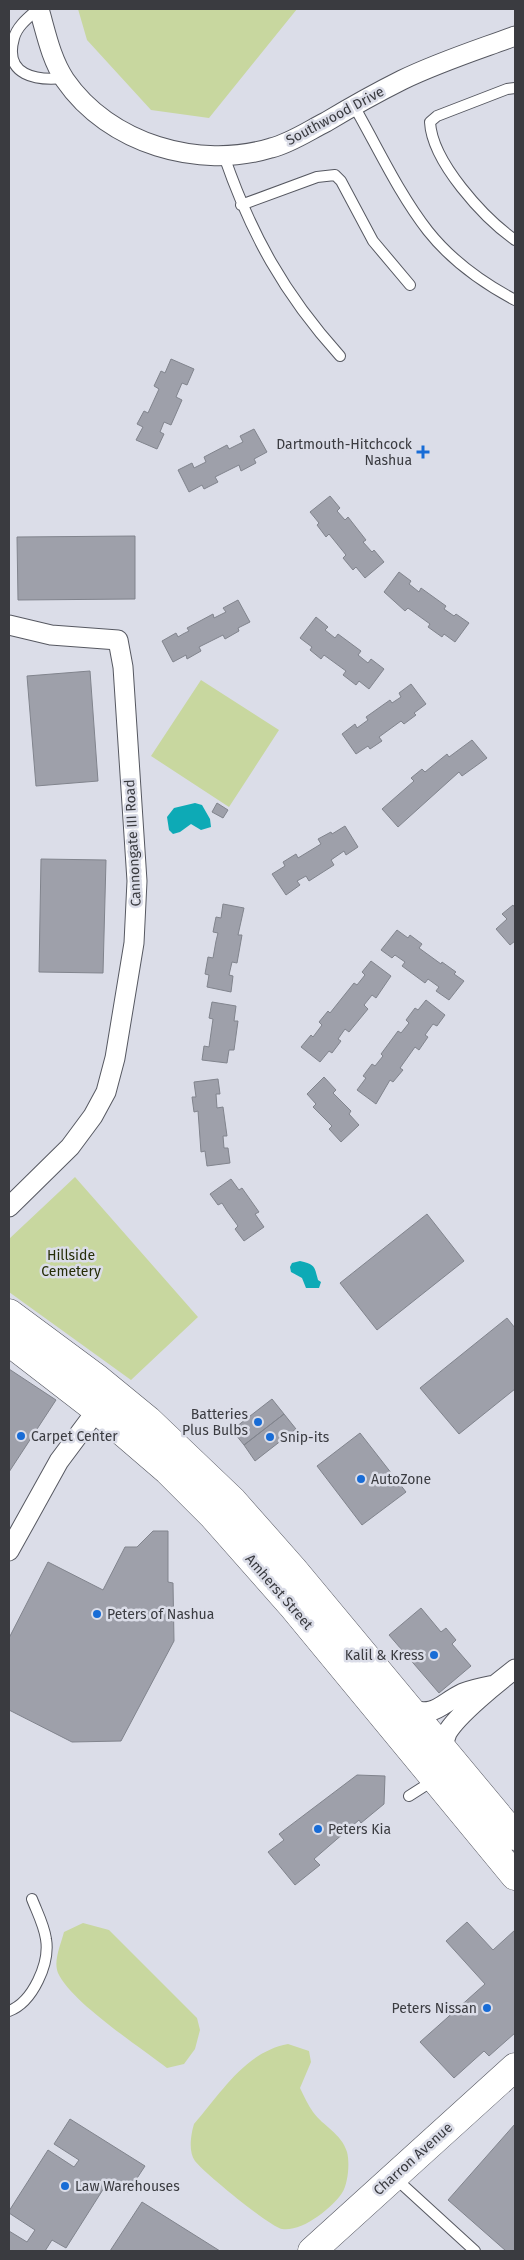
<svg xmlns="http://www.w3.org/2000/svg" width="524" height="2260" font-family="'Fira Sans',sans-serif">
	<rect width="100%" height="100%" fill="#dbdde8"/>
	<!-- green -->
	<path fill="#c8d79f" d="M 78,9 L 297,9 L 209,118 L 151,110 L 87,40 Z
		M 201,680 L 279,730 L 229,807 L 151,756 Z
		M 75,1177 L 198,1317 L 131,1380 L 9,1292 L 9,1239 Z
		M 83,1923 L 109,1930 L 197,2018 L 200,2030 L 195,2049 L 184,2064 L 167,2068 C 140,2047 71,2002 58,1973 C 53,1961 61,1944 64,1932 Z
		M 288,2044 L 309,2051 L 311,2062 L 300,2088 C 304,2096 308,2105 313,2112 C 323,2126 342,2134 347,2152 C 350,2163 348,2184 342,2193 C 331,2209 302,2232 282,2229 C 270,2227 203,2172 195,2161 C 188,2152 191,2134 194,2124 C 221,2093 245,2052 288,2044 Z"/>
	<!-- water -->
	<path fill="#0daab6" d="M 195,803 L 202,805 L 210,819 L 211,827 L 201,830 L 191,824 L 180,832 L 173,834 L 169,830 L 167,817 L 174,808 Z
		M 300,1261 C 316,1265 314,1266 318,1280 L 321,1282 L 319,1288 L 306,1288 L 302,1278 L 291,1272 L 290,1267 L 292,1263 Z"/>
	<!-- building -->
	<path fill="#9ea0aa" stroke="#81848d" d="M 171,359 L 194,369 L 187,385 L 182,383 L 176,397 L 182,400 L 171,425 L 164,422 L 160,432 L 164,434 L 157,449 L 136,440 L 143,427 L 137,424 L 144,411 L 148,413 L 159,389 L 154,386 L 161,371 L 165,373 Z
		M 254,429 L 267,452 L 254,459 L 256,463 L 241,471 L 239,465 L 215,477 L 218,482 L 204,489 L 202,485 L 189,492 L 178,470 L 192,463 L 194,468 L 206,462 L 204,457 L 227,445 L 229,449 L 243,442 L 240,436 Z
		M 330,496 L 340,508 L 337,511 L 345,520 L 348,517 L 366,540 L 363,542 L 372,552 L 374,550 L 384,562 L 365,578 L 356,567 L 353,570 L 343,558 L 346,555 L 329,534 L 326,537 L 317,525 L 319,523 L 310,512 Z
		M 135,536 L 135,599 L 18,600 L 17,537 Z
		M 399,572 L 411,581 L 409,584 L 419,592 L 421,588 L 446,606 L 444,609 L 454,616 L 456,614 L 469,623 L 455,642 L 444,634 L 442,637 L 428,627 L 430,624 L 408,608 L 405,611 L 384,592 Z
		M 238,600 L 250,622 L 238,628 L 239,631 L 225,639 L 223,635 L 199,647 L 201,651 L 187,659 L 186,655 L 173,662 L 162,641 L 176,633 L 178,637 L 183,634 L 189,631 L 187,628 L 213,614 L 214,618 L 226,612 L 223,608 Z
		M 316,617 L 328,627 L 325,630 L 335,638 L 338,634 L 361,651 L 358,655 L 368,663 L 371,659 L 384,669 L 369,689 L 359,681 L 356,685 L 343,675 L 346,671 L 324,655 L 321,659 L 310,650 L 312,647 L 300,638 Z
		M 90,671 L 98,781 L 36,786 L 27,676 Z
		M 411,684 L 426,704 L 414,713 L 416,715 L 404,724 L 401,721 L 379,737 L 382,741 L 370,749 L 368,746 L 356,754 L 342,734 L 355,724 L 357,728 L 368,720 L 366,717 L 390,700 L 392,703 L 401,697 L 399,693 Z
		M 472,740 L 487,758 L 462,776 L 459,772 L 398,827 L 382,809 L 414,781 L 411,778 L 422,769 L 425,772 L 447,754 L 449,757 Z
		M 217,803 L 228,810 L 223,818 L 212,812 Z
		M 345,826 L 358,847 L 346,855 L 344,851 L 331,860 L 334,865 L 309,881 L 306,876 L 297,881 L 300,885 L 286,895 L 272,874 L 285,866 L 283,862 L 296,854 L 298,858 L 321,844 L 318,839 L 331,832 L 332,834 Z
		M 41,859 L 106,860 L 103,973 L 39,972 Z
		M 223,904 L 244,908 L 238,935 L 242,935 L 237,963 L 232,962 L 229,975 L 233,976 L 231,992 L 207,987 L 209,975 L 205,974 L 208,957 L 213,958 L 216,941 L 218,933 L 213,932 L 216,917 L 221,918 Z
		M 513,905 L 515,908 L 515,941 L 510,945 L 496,929 L 507,919 L 502,914 Z
		M 397,930 L 408,938 L 410,935 L 422,944 L 419,948 L 441,964 L 442,962 L 456,972 L 454,974 L 464,981 L 449,1000 L 436,991 L 439,987 L 428,979 L 425,983 L 402,966 L 405,962 L 395,955 L 392,958 L 381,950 Z
		M 371,961 L 391,976 L 376,998 L 372,995 L 364,1005 L 368,1009 L 349,1032 L 345,1029 L 338,1039 L 341,1041 L 332,1053 L 329,1051 L 320,1062 L 301,1047 L 311,1035 L 313,1037 L 322,1025 L 319,1022 L 328,1011 L 330,1013 L 354,983 L 357,985 L 365,975 L 362,972 Z
		M 426,1000 L 445,1015 L 437,1026 L 433,1024 L 425,1035 L 428,1037 L 419,1050 L 415,1047 L 400,1068 L 403,1070 L 393,1082 L 390,1080 L 376,1104 L 357,1090 L 366,1078 L 363,1076 L 372,1064 L 375,1066 L 383,1056 L 381,1054 L 398,1031 L 401,1033 L 409,1023 L 406,1020 L 415,1008 L 418,1010 Z
		M 212,1002 L 236,1006 L 234,1021 L 238,1021 L 234,1050 L 229,1050 L 227,1063 L 202,1060 L 204,1046 L 209,1047 L 213,1019 L 209,1018 Z
		M 324,1077 L 336,1090 L 333,1093 L 351,1111 L 349,1114 L 359,1125 L 341,1142 L 329,1129 L 332,1126 L 313,1107 L 316,1104 L 307,1094 Z
		M 218,1079 L 220,1094 L 216,1094 L 217,1108 L 223,1107 L 227,1136 L 223,1136 L 224,1148 L 228,1148 L 230,1163 L 207,1166 L 205,1151 L 201,1152 L 198,1111 L 194,1112 L 192,1097 L 196,1097 L 194,1082 Z
		M 231,1179 L 239,1190 L 242,1188 L 259,1212 L 255,1214 L 264,1227 L 244,1241 L 235,1229 L 238,1226 L 227,1211 L 222,1203 L 218,1205 L 210,1194 Z
		M 427,1214 L 464,1261 L 377,1330 L 340,1283 Z
		M 507,1318 L 515,1328 L 515,1389 L 459,1434 L 420,1388 Z
		M 9,1369 L 56,1400 L 9,1472 Z
		M 272,1399 L 284,1414 L 244,1445 L 232,1430 Z
		M 284,1414 L 296,1429 L 255,1461 L 244,1445 Z
		M 360,1433 L 406,1492 L 362,1525 L 317,1466 Z
		M 153,1531 L 168,1531 L 168,1582 L 173,1583 L 174,1641 L 121,1741 L 72,1742 L 9,1710 L 9,1638 L 48,1562 L 103,1590 L 125,1547 L 137,1547 Z
		M 421,1608 L 441,1632 L 446,1628 L 456,1640 L 452,1644 L 471,1666 L 439,1693 L 389,1635 Z
		M 357,1775 L 385,1776 L 384,1804 L 361,1823 L 359,1820 L 314,1859 L 320,1865 L 295,1885 L 268,1852 L 284,1840 L 279,1834 Z
		M 467,1922 L 493,1950 L 515,1930 L 515,2033 L 489,2056 L 484,2051 L 454,2078 L 420,2042 L 485,1984 L 446,1941 Z
		M 70,2119 L 145,2166 L 128,2192 L 109,2180 L 66,2248 L 52,2240 L 45,2251 L 9,2251 L 9,2231 L 27,2242 L 35,2230 L 9,2213 L 9,2211 L 48,2150 L 74,2167 L 79,2160 L 54,2144 Z
		M 515,2124 L 515,2251 L 506,2251 L 448,2200 Z
		M 142,2202 L 220,2251 L 110,2251 Z"/>
	<g fill="none" stroke-linecap="round" stroke-linejoin="round">
		<defs>
			<path id="lane" d="M 38,9 C 29,17 17,26 14,38 C 3,76 37,81 64,78
				M 515,88 L 507,89 L 437,116 L 430,122 C 432,162 484,218 515,240
				M 354,106 C 378,148 399,194 428,231 C 451,260 483,283 515,300
				M 224,156 C 251,234 284,294 340,356
				M 241,205 L 317,177 L 335,175 L 341,181 L 373,241 L 410,285
				M 409,1796 L 434,1780
				M 9,2011 C 33,2002 50,1963 46,1939 C 44,1925 37,1912 32,1899
				M 394,2177 L 475,2251"/>
			<path id="street" d="M 39,9 C 46,33 51,59 65,80 C 109,144 199,170 271,148 C 291,143 308,131 326,122 C 351,107 376,93 402,80 C 439,62 477,50 515,36
				M 9,625 L 51,635 L 118,640 L 123,667 L 137,881 L 134,943 L 115,1058 L 106,1092 L 93,1116 L 70,1147 L 9,1207
				M 9,1551 L 59,1461 L 97,1410
				M 408,1709 C 436,1718 440,1704 463,1693 C 473,1689 484,1687 494,1685
				M 444,1752 C 443,1745 444,1740 447,1733 C 457,1715 498,1682 515,1669"/>
			<path id="secondary" d="M 312,2251 L 515,2067"/>
			<path id="highway" d="M 9,1313 L 98,1379 L 148,1420 L 233,1501 L 293,1569 L 515,1836
				M 9,1342 L 97,1410 L 168,1471 L 212,1515 L 294,1608 L 515,1876"/>
		</defs>
		<!-- lane casing -->
		<use href="#lane" stroke="#565861" stroke-width="12"/>
		<!-- street casing -->
		<use href="#street" stroke="#565861" stroke-width="21"/>
		<!-- secondary casing -->
		<use href="#secondary" stroke="#565861" stroke-width="29"/>
		<!-- highway casing -->
		<use href="#highway" stroke="#565861" stroke-width="29"/>
		<!-- lane -->
		<use href="#lane" stroke="#fff" stroke-width="10"/>
		<!-- street -->
		<use href="#street" stroke="#fff" stroke-width="19"/>
		<!-- secondary -->
		<use href="#secondary" stroke="#fff" stroke-width="28"/>
		<!-- highway -->
		<use href="#highway" stroke="#fff" stroke-width="28"/>
	</g>
	<!-- markers -->
	<g fill="#186cd6" stroke="#dbdde8" stroke-width="2">
		<path d="M420.5 444.5h5v5h5v5h-5v5h-5v-5h-5v-5h5z"/>
		<circle cx="258" cy="1422" r="5"/>
		<circle cx="21" cy="1436" r="5"/>
		<circle cx="270" cy="1437" r="5"/>
		<circle cx="361" cy="1479" r="5"/>
		<circle cx="97" cy="1614" r="5"/>
		<circle cx="434" cy="1655" r="5"/>
		<circle cx="318" cy="1829" r="5"/>
		<circle cx="487" cy="2008" r="5"/>
		<circle cx="65" cy="2186" r="5"/>
	</g>
	<g text-anchor="middle" dominant-baseline="central" stroke-width="5" stroke-linejoin="round" paint-order="stroke">
		<!-- street labels -->
		<g font-size="14" fill="#3a3b40" stroke="#dbdde8">
			<text transform="translate(335 116) rotate(-28)">Southwood Drive</text>
			<text transform="translate(133 843) rotate(-93)">Cannongate III Road</text>
			<text transform="translate(279 1592) rotate(49)">Amherst Street</text>
			<text transform="translate(413 2159) rotate(-42)">Charron Avenue</text>
		</g>
		<!-- poi labels -->
		<g font-size="14" fill="#3a3b40" stroke="#dbdde8" text-anchor="start">
			<text x="412" y="444" text-anchor="end">Dartmouth-Hitchcock<tspan x="412" dy="16">Nashua</tspan></text>
			<text x="248" y="1414" text-anchor="end">Batteries<tspan x="248" dy="16">Plus Bulbs</tspan></text>
			<text x="31" y="1436">Carpet Center</text>
			<text x="280" y="1437">Snip-its</text>
			<text x="371" y="1479">AutoZone</text>
			<text x="107" y="1614">Peters of Nashua</text>
			<text x="424" y="1655" text-anchor="end">Kalil &amp; Kress</text>
			<text x="328" y="1829">Peters Kia</text>
			<text x="477" y="2008" text-anchor="end">Peters Nissan</text>
			<text x="75" y="2186">Law Warehouses</text>
		</g>
		<!-- park labels -->
		<g font-size="14" fill="#262e08" stroke="#dbdde8">
			<text x="71" y="1255">Hillside<tspan x="71" dy="16">Cemetery</tspan></text>
		</g>
	</g>
	<!-- border -->
	<rect width="524" height="2260" fill="none" stroke="#3a3b40" stroke-width="20"/>
</svg>
